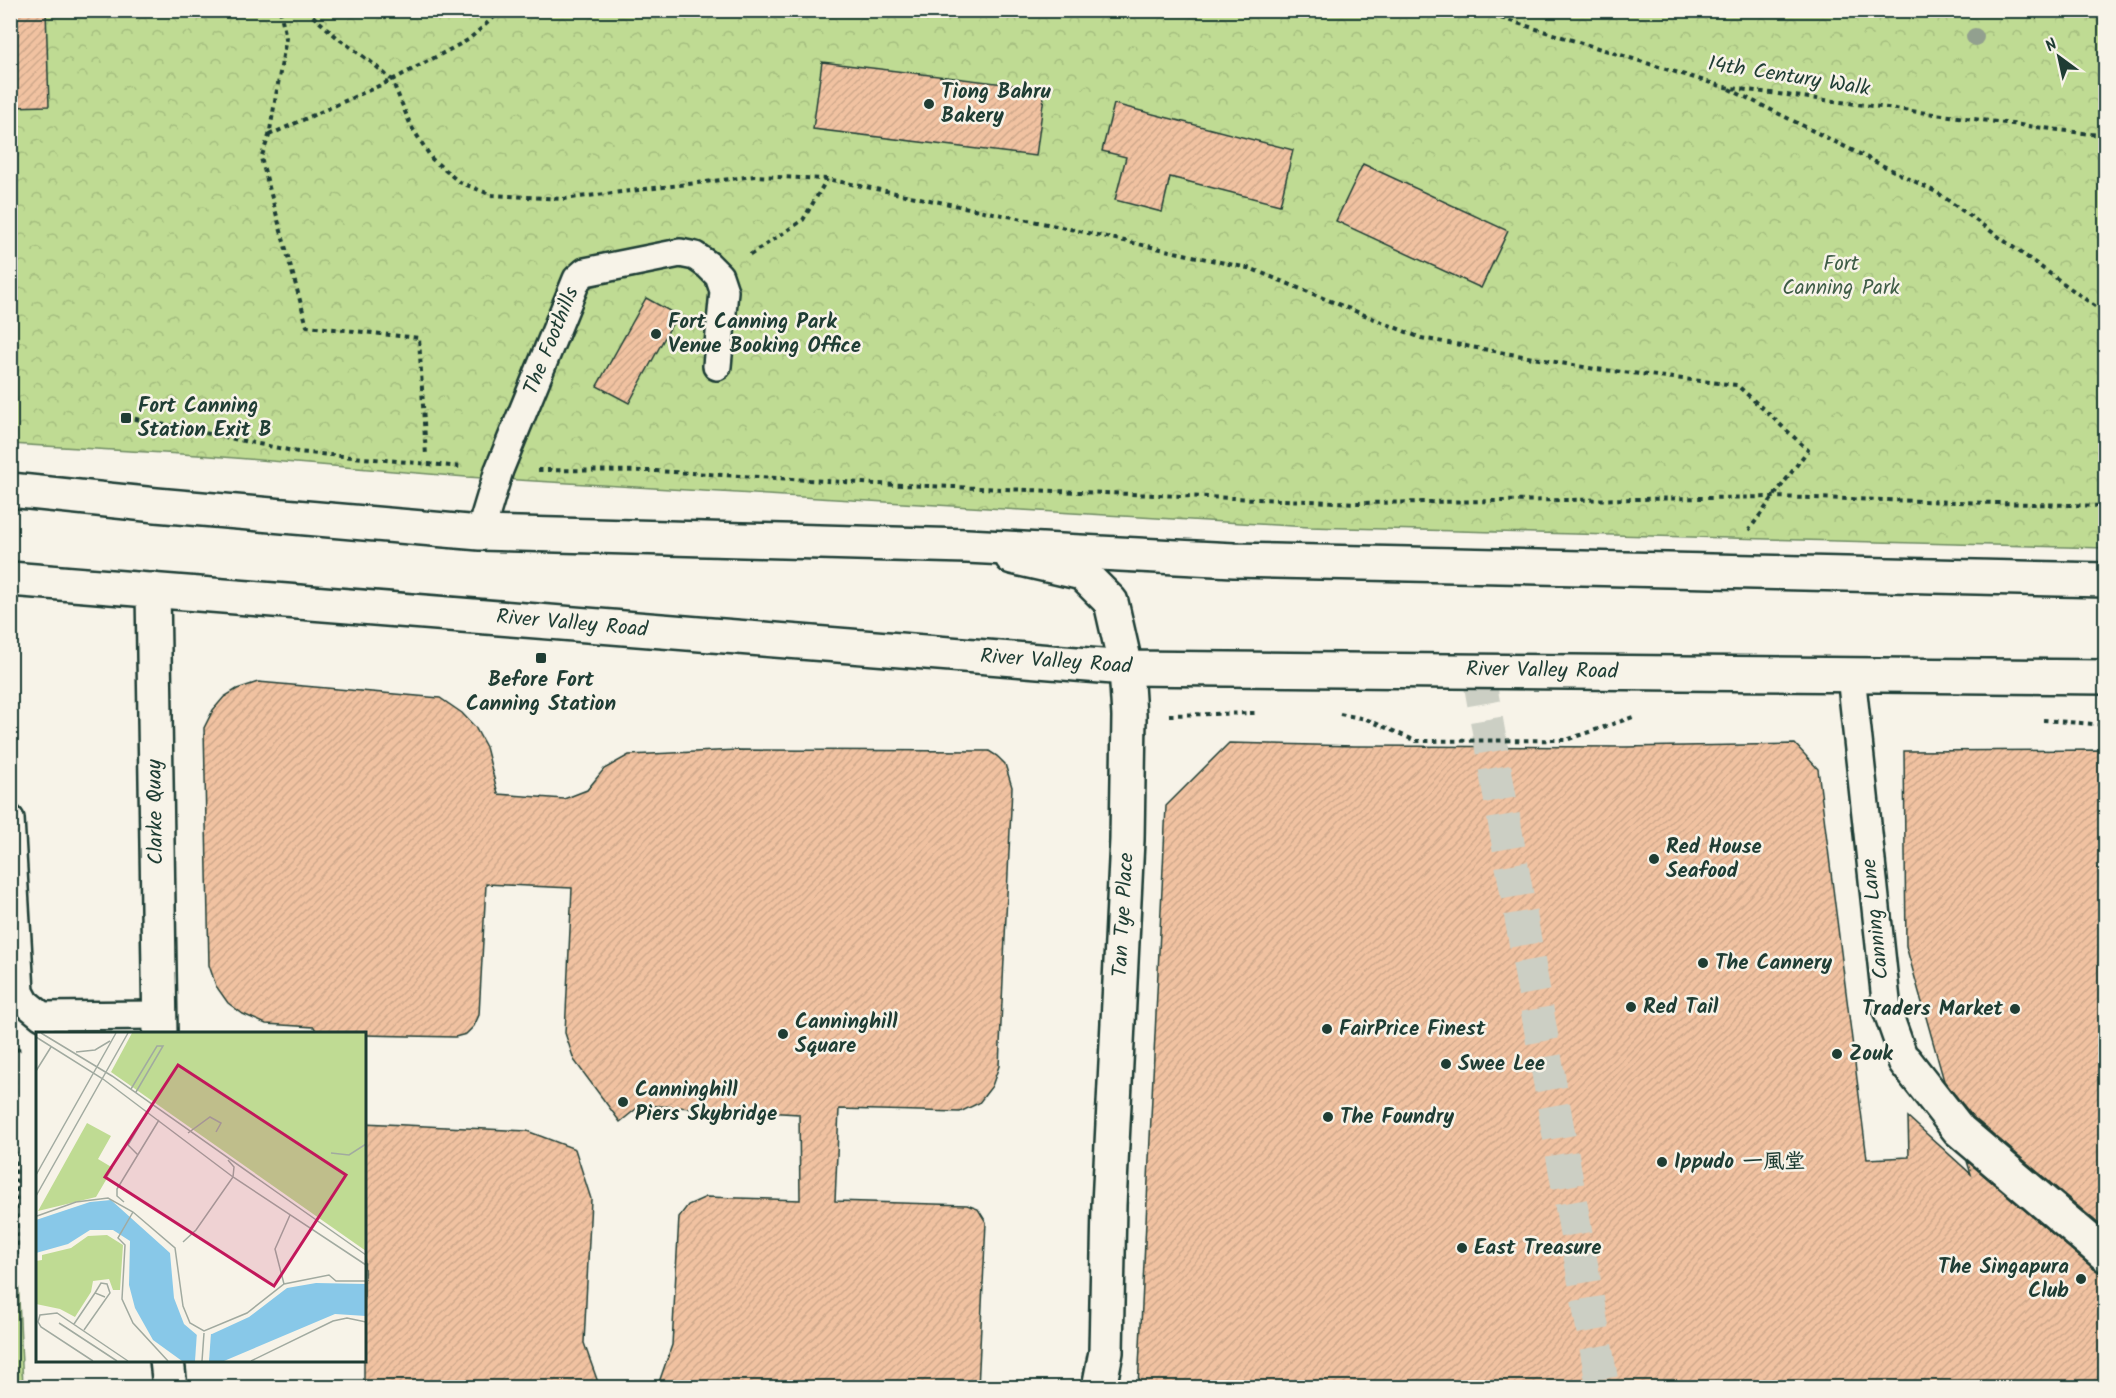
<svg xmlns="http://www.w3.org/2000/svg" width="2116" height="1398" font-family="Kalam,'LXGW WenKai TC',sans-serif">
	<defs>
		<pattern id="grass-tufts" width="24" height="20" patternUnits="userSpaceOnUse" patternTransform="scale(1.5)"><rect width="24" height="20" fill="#bfdb93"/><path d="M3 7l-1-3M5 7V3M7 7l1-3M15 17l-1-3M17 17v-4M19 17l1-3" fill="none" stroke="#a4bd7f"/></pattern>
		<pattern id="park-crowns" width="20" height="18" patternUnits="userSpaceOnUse" patternTransform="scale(1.5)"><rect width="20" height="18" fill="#bfdb93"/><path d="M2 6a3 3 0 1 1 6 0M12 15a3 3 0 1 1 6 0" fill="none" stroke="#a4bd7f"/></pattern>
		<pattern id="building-hatch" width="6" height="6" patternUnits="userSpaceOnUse" patternTransform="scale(1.5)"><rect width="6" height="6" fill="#f1c2a1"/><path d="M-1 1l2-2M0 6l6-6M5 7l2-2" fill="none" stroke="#cea88b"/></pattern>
	</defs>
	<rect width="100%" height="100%" fill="#f7f3e8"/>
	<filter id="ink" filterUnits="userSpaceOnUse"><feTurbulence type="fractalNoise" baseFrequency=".0167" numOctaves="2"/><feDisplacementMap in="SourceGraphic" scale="12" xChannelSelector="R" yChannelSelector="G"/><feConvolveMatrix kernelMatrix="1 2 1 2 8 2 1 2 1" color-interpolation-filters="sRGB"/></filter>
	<g filter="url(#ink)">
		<!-- grass -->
		<path fill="url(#grass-tufts)" stroke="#6f8c64" stroke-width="1.5" d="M 18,1277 L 23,1387 L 11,1387 L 11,1278 Z"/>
		<!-- park -->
		<path fill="url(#park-crowns)" stroke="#6f8c64" stroke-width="1.5" d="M 10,11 L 2105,11 L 2105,548 L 1309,527 L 466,477 L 198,455 L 11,444 Z"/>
		<!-- building -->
		<path fill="url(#building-hatch)" stroke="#1f3d34" stroke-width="1.5" d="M 10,10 L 46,10 L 49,106 L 10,107 Z
			M 822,62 L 1045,89 L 1036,156 L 813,129 Z
			M 1114,104 L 1293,150 L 1280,205 L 1170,177 L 1162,212 L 1115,200 L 1126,157 L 1102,151 Z
			M 1363,164 L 1508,231 L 1481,288 L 1336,221 Z
			M 646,298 L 677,315 L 629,403 L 597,386 Z
			M 258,682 L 440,698 L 462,713 L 475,727 L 486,747 L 498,794 L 564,799 L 587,790 L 604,769 L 629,755 L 738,750 L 989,751 L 997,756 L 1005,764 L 1012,787 L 999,1066 L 992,1086 L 979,1103 L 960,1112 L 839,1109 L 835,1201 L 967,1205 L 978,1209 L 986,1222 L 978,1388 L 657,1388 L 672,1345 L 679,1217 L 688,1205 L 706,1197 L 800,1200 L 799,1114 L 641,1105 L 620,1122 L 574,1060 L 565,1033 L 572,888 L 486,884 L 479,1015 L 474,1026 L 466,1034 L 455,1037 L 318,1034 L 314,1027 L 266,1024 L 243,1014 L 228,1003 L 216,986 L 209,965 L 204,728 L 213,710 L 224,697 L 237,689 Z
			M 1229,743 L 1354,746 L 1624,747 L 1795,744 L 1818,769 L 1867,1159 L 1909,1157 L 1908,1117 L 1971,1174 L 1967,1161 L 2094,1269 L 2106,1273 L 2106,1388 L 1138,1388 L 1166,806 Z
			M 2106,750 L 2106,1230 L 1973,1117 L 1944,1081 L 1906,946 L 1904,751 Z
			M 364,1123 L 527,1131 L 575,1149 L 591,1199 L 584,1343 L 600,1388 L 364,1388 Z"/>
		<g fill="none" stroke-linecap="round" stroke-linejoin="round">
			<!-- street-tunnel -->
			<path stroke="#cccfc4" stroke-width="33" stroke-dasharray="33 16" stroke-linecap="butt" d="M 1478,671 L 1603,1388"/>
			<defs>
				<path id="lane" d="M 480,533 L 499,470 L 577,279 L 585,272 L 680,253 L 695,256 L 708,265 L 719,276 L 724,291 L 717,366
					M 1851,675 L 1887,1010 L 1905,1061
					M 10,819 L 20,992 L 26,1003 L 42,1016 L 160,1015"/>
				<path id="street" d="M 1012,557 L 1082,573 L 1111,602 L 1126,668 L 1129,716 L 1127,840 L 1109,1205 L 1106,1352 L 1099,1388
					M 153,590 L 160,1034
					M 1905,1061 L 1959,1130 L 2106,1255
					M 167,1360 L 170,1388"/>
				<path id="primary" d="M 10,490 L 156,505 L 480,533 L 967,546 L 1234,560 L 2106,580
					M 10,579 L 1126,668 L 2106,677"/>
			</defs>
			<!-- lane casing -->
			<use href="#lane" stroke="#1f3d34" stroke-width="32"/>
			<!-- street casing -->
			<use href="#street" stroke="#1f3d34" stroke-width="38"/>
			<!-- primary casing -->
			<use href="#primary" stroke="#1f3d34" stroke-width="38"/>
			<!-- path -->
			<path stroke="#1f3d34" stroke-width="4" stroke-dasharray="4.5 4.5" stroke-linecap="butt" d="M 280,10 L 286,38 L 269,136 L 261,158 L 307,326 L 419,338 L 426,456
				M 306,10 L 339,39 L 371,62 L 392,80 L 411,126 L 432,159 L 459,182 L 492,195 L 563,199 L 755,176 L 827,179 L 1047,224 L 1252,269 L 1421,338 L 1595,369 L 1737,385 L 1808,450 L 1749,530
				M 1475,10 L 1724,87 L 2106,136
				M 1729,89 L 1938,193 L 2106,314
				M 269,135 L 392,80 L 468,40 L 502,10
				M 750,255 L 803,220 L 827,179
				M 126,417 L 298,452 L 462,467
				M 538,470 L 656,471 L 877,484 L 1359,503 L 1774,497 L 2106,506
				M 1340,714 L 1366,719 L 1416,741 L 1566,740 L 1636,716
				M 1169,715 L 1255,713
				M 2043,720 L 2106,725
				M 10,1257 L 17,1257 L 14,1050 L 22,1049"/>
			<!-- lane -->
			<use href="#lane" stroke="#f7f3e8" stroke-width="27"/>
			<!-- street -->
			<use href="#street" stroke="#f7f3e8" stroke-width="33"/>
			<!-- primary -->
			<use href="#primary" stroke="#f7f3e8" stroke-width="33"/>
		</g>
		<!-- trees -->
		<circle fill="#92a08f" cx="1975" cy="37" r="9"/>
	</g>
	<!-- markers -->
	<g fill="#1f3d34" stroke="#f7f3e8" stroke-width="2">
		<circle cx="929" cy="104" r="6"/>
		<circle cx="656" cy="334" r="6"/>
		<rect x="120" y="412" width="12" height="12" rx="3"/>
		<rect x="535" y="652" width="12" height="12" rx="3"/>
		<circle cx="1654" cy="859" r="6"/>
		<circle cx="1703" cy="963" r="6"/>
		<circle cx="1631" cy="1007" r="6"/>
		<circle cx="2015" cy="1009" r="6"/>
		<circle cx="1327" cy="1029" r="6"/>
		<circle cx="783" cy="1034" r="6"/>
		<circle cx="1837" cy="1054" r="6"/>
		<circle cx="1446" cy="1064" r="6"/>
		<circle cx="623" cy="1102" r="6"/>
		<circle cx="1328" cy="1117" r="6"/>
		<circle cx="1662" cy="1162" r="6"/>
		<circle cx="1462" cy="1248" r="6"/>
		<circle cx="2081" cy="1279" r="6"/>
	</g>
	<g text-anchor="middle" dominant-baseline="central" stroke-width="5" stroke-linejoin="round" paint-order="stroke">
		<!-- street labels -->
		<g font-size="21" fill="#1f3d34" stroke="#f7f3e8">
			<text transform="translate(1789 77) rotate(9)">14th Century Walk</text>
			<text transform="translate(552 341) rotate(-68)">The Foothills</text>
			<text transform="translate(572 624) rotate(5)">River Valley Road</text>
			<text transform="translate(1056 662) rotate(4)">River Valley Road</text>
			<text transform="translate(1542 671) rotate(1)">River Valley Road</text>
			<text transform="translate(156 812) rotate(-91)">Clarke Quay</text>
			<text transform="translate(1124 915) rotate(-87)">Tan Tye Place</text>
			<text transform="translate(1876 919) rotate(-96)">Canning Lane</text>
		</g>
		<!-- poi labels -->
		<g font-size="21" font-weight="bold" fill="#1f3d34" stroke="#f7f3e8" text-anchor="start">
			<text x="941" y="92">Tiong Bahru<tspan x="941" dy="24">Bakery</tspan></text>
			<text x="668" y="322">Fort Canning Park<tspan x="668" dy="24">Venue Booking Office</tspan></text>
			<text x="138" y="406">Fort Canning<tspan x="138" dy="24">Station Exit B</tspan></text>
			<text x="541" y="680" text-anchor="middle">Before Fort<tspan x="541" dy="24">Canning Station</tspan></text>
			<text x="1666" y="847">Red House<tspan x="1666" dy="24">Seafood</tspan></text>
			<text x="1715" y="963">The Cannery</text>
			<text x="1643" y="1007">Red Tail</text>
			<text x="2003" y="1009" text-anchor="end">Traders Market</text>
			<text x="795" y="1022">Canninghill<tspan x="795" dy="24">Square</tspan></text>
			<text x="1339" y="1029">FairPrice Finest</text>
			<text x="1849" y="1054">Zouk</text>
			<text x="1458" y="1064">Swee Lee</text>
			<text x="635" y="1090">Canninghill<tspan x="635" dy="24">Piers Skybridge</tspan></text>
			<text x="1340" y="1117">The Foundry</text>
			<text x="1674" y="1162">Ippudo 一風堂</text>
			<text x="1474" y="1248">East Treasure</text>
			<text x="2069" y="1267" text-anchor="end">The Singapura<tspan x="2069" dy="24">Club</tspan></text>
		</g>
		<!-- park labels -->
		<g font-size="21" fill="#3f5d47" stroke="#f7f3e8">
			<text x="1841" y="264">Fort<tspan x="1841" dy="24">Canning Park</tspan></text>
		</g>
	</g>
	<!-- overview -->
	<g transform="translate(36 1032)">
		<rect width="330" height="330" fill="#f7f3e8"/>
		<path d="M 51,91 L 75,104 L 62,127 L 77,136 L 60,165 L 2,179 ZM 71,203 L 87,213 L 84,258 L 77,258 L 73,247 L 57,249 L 55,260 L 39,285 L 24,277 L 0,272 L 0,229 L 6,228 L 6,223 L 35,216 L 52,204 Z" fill="#bfdb93"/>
		<path d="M 96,1 L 330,1 L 330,219 L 75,40 Z" fill="#bfdb93"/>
		<path d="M 75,168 L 134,221 L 138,266 L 148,292 L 161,303 L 176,302 L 213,285 L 251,256 L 280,251 L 330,252 L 330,284 L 299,282 L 188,329 L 146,329 L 117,308 L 99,276 L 93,253 L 94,209 L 77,198 L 54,198 L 32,212 L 0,221 L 0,188 L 54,170 Z" fill="#88c8e8"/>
		<path d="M 161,300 L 175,301 L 173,329 L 159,329 Z" fill="#f7f3e8"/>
		<path fill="none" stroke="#a1aaa0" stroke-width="1.5" d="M 5,1 L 76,44 L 330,223M 0,5 L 67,47 L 197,145 L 330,233M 40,20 L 59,18 L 74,9M 0,39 L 15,15M 95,57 L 121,14 L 127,14 L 100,60M 152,101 L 174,85 L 185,91 L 180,100M 295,121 L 313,123 L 330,112M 102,123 L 92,113 L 112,79M 0,143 L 80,1M 0,164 L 92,1M 88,170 L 81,164 L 81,157 L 123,88M 97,180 L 82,206 L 89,213 L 86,267 L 97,291 L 132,329M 1,184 L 40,170 L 72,166 L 97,180 L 139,216 L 147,274 L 154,291 L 168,299 L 211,281 L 248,252 L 293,243 L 300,249 L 330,249M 147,210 L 160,198 L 197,145 L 198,135 L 192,128M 248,252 L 239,217 L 254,183M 23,291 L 81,329M 38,292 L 59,261M 48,298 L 74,261 L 71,252 L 65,251 L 59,261 L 69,265M 57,329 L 5,295 L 2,290 L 4,283 L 21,281 L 92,329M 166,329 L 168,301M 215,329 L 297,289 L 311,286 L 330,290"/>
		<path fill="#c2185b" fill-opacity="0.15" stroke="#c2185b" stroke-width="3" d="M 142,33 L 310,143 L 238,254 L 69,145 Z"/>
		<rect width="330" height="330" fill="none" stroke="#1f3d34" stroke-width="3"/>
	</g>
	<!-- margin -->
	<rect width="2116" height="1398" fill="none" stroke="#f7f3e8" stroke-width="36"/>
	<rect x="18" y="18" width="2080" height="1362" fill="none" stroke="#1f3d34" stroke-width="2" filter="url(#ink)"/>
	<!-- north arrow -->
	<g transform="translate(2059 57) rotate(327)" stroke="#f7f3e8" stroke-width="4.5" paint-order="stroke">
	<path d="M0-4.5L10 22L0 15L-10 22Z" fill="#1f3d34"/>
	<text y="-9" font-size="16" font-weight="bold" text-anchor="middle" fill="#1f3d34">N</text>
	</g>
</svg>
